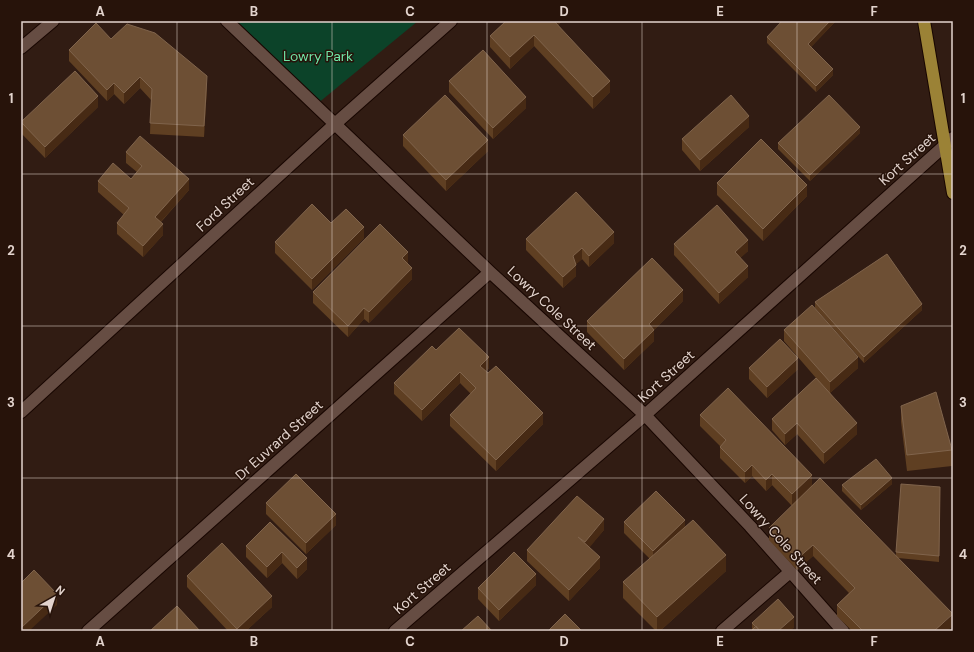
<svg xmlns="http://www.w3.org/2000/svg" width="974" height="652" font-family="'DM Sans',sans-serif">
	<rect width="100%" height="100%" fill="#311c13"/>
	<!-- green -->
	<path fill="#0c4329" d="M 230,21 L 418,21 L 317,104 Z"/>
	<g fill="none" stroke-linecap="round" stroke-linejoin="round">
		<defs>
			<path id="street" d="M 227,21 L 490,272 L 645,415 L 750,526 L 843,631
				M 21,48 L 53,21
				M 21,412 L 335,124 L 451,21
				M 88,631 L 490,272
				M 395,631 L 645,415 L 953,138
				M 722,631 L 790,572"/>
			<path id="primary" d="M 924,21 L 953,193"/>
		</defs>
		<!-- street casing -->
		<use href="#street" stroke="#180601" stroke-width="14"/>
		<!-- primary casing -->
		<use href="#primary" stroke="#180601" stroke-width="14"/>
		<!-- street -->
		<use href="#street" stroke="#664d43" stroke-width="12"/>
		<!-- primary -->
		<use href="#primary" stroke="#9b8236" stroke-width="12"/>
	</g>
	<!-- wall -->
	<path fill="#5f3f22" d="M 506,21 L 562,21 L 558,25 L 610,92 L 593,109 L 534,46 L 510,69 L 490,47 L 490,36 Z
		M 836,21 L 811,47 L 833,75 L 816,92 L 767,43 L 767,37 Z
		M 111,39 L 207,87 L 204,137 L 150,134 L 151,100 L 140,88 L 124,104 L 114,94 L 107,101 L 69,61 L 69,50 Z
		M 449,81 L 526,108 L 493,139 L 449,92 Z
		M 98,107 L 45,158 L 21,133 L 21,122 Z
		M 749,127 L 700,171 L 682,150 L 682,139 Z
		M 860,133 L 810,181 L 778,149 L 778,143 Z
		M 403,135 L 488,151 L 446,191 L 403,146 Z
		M 126,152 L 189,190 L 161,222 L 163,235 L 143,257 L 117,234 L 117,223 L 124,215 L 98,192 L 98,181 L 131,179 L 137,172 L 126,163 Z
		M 717,183 L 807,196 L 763,241 L 717,195 Z
		M 331,223 L 364,238 L 312,290 L 275,253 L 275,242 Z
		M 526,239 L 614,243 L 589,267 L 582,259 L 576,264 L 576,276 L 563,288 L 526,250 Z
		M 674,244 L 748,251 L 740,258 L 748,277 L 719,304 L 674,255 Z
		M 408,263 L 407,264 L 412,279 L 369,323 L 364,319 L 348,337 L 313,303 L 313,292 Z
		M 683,301 L 654,330 L 654,341 L 624,370 L 587,332 L 587,321 Z
		M 815,302 L 922,310 L 864,363 L 815,308 Z
		M 784,330 L 858,368 L 830,393 L 857,434 L 824,464 L 797,434 L 785,445 L 772,430 L 772,419 L 816,378 L 784,341 Z
		M 436,350 L 489,368 L 486,371 L 543,424 L 496,471 L 450,426 L 450,415 L 471,394 L 460,383 L 422,421 L 394,394 L 394,383 Z
		M 749,368 L 798,369 L 767,398 L 749,379 Z
		M 901,406 L 952,450 L 952,466 L 907,471 L 901,422 Z
		M 700,415 L 812,486 L 792,506 L 772,485 L 766,491 L 752,476 L 745,483 L 720,458 L 720,446 L 700,426 Z
		M 892,484 L 861,510 L 842,491 L 842,485 Z
		M 940,487 L 939,562 L 898,558 L 947,631 L 852,631 L 837,616 L 837,605 L 849,593 L 813,556 L 797,570 L 769,540 L 769,528 L 896,556 L 896,552 Z
		M 266,503 L 336,525 L 306,554 L 266,514 Z
		M 270,522 L 307,569 L 297,579 L 282,563 L 267,578 L 246,557 L 246,546 Z
		M 624,522 L 685,527 L 726,571 L 660,631 L 656,631 L 623,598 L 623,582 L 650,559 L 624,533 Z
		M 604,530 L 589,547 L 600,568 L 569,601 L 527,561 L 527,550 Z
		M 187,576 L 272,607 L 246,631 L 228,631 L 187,587 Z
		M 536,585 L 499,621 L 478,599 L 478,588 Z
		M 752,623 L 794,628 L 752,629 Z"/>
	<!-- shaded-wall -->
	<path fill="#472a14" d="M 552,21 L 562,21 L 552,30 Z
		M 830,21 L 836,21 L 808,50 L 808,44 Z
		M 534,35 L 534,46 L 510,69 L 510,57 Z
		M 833,69 L 833,75 L 816,92 L 816,86 Z
		M 207,76 L 207,87 L 204,137 L 204,126 Z
		M 140,77 L 140,88 L 124,104 L 124,93 Z
		M 610,81 L 610,92 L 593,109 L 593,97 Z
		M 114,83 L 114,94 L 107,101 L 107,90 Z
		M 98,96 L 98,107 L 45,158 L 45,147 Z
		M 526,97 L 526,108 L 493,139 L 493,128 Z
		M 749,116 L 749,127 L 700,171 L 700,160 Z
		M 860,127 L 860,133 L 810,181 L 810,175 Z
		M 488,140 L 488,151 L 446,191 L 446,180 Z
		M 189,179 L 189,190 L 155,228 L 155,217 Z
		M 807,185 L 807,196 L 763,241 L 763,229 Z
		M 163,224 L 163,235 L 143,257 L 143,246 Z
		M 364,227 L 364,238 L 312,290 L 312,279 Z
		M 614,232 L 614,243 L 589,267 L 589,256 Z
		M 748,240 L 748,251 L 735,263 L 735,252 Z
		M 582,248 L 582,259 L 573,267 L 573,256 Z
		M 408,252 L 408,263 L 402,269 L 402,258 Z
		M 576,265 L 576,276 L 563,288 L 563,277 Z
		M 748,266 L 748,277 L 719,304 L 719,293 Z
		M 412,268 L 412,279 L 369,323 L 369,312 Z
		M 683,290 L 683,301 L 654,330 L 654,341 L 624,370 L 624,359 L 649,324 Z
		M 922,304 L 922,310 L 864,363 L 864,357 Z
		M 364,308 L 364,319 L 348,337 L 348,326 Z
		M 489,357 L 489,368 L 480,377 L 480,366 Z
		M 858,357 L 858,368 L 830,393 L 830,382 Z
		M 798,358 L 798,369 L 767,398 L 767,387 Z
		M 460,372 L 460,383 L 422,421 L 422,410 Z
		M 543,413 L 543,424 L 496,471 L 496,460 Z
		M 797,423 L 797,434 L 785,445 L 785,434 Z
		M 857,423 L 857,434 L 824,464 L 824,453 Z
		M 752,465 L 752,476 L 745,483 L 745,472 Z
		M 772,474 L 772,485 L 766,491 L 766,480 Z
		M 812,475 L 812,486 L 792,506 L 792,494 Z
		M 892,478 L 892,484 L 861,510 L 861,505 Z
		M 336,514 L 336,525 L 306,554 L 306,543 Z
		M 604,519 L 604,530 L 585,553 L 585,542 Z
		M 685,520 L 685,531 L 653,562 L 653,551 Z
		M 813,545 L 813,556 L 797,570 L 797,559 Z
		M 282,552 L 282,563 L 267,578 L 267,567 Z
		M 726,555 L 726,571 L 660,631 L 657,631 L 657,617 Z
		M 600,557 L 600,568 L 569,601 L 569,590 Z
		M 307,558 L 307,569 L 297,579 L 297,568 Z
		M 536,574 L 536,585 L 499,621 L 499,610 Z
		M 57,594 L 57,605 L 29,631 L 21,631 L 21,628 Z
		M 272,596 L 272,607 L 246,631 L 237,631 L 237,629 Z
		M 953,615 L 953,626 L 947,631 L 934,631 Z
		M 794,617 L 794,628 L 790,631 L 778,631 Z"/>
	<!-- building -->
	<path fill="#6d4f34" stroke="#80644c" d="M 506,21 L 554,21 L 610,81 L 593,97 L 534,35 L 510,57 L 490,36 Z
		M 782,21 L 830,21 L 808,44 L 833,69 L 816,86 L 767,37 Z
		M 96,23 L 111,39 L 127,24 L 155,33 L 207,76 L 204,126 L 150,123 L 152,89 L 140,77 L 124,93 L 114,83 L 107,90 L 69,50 Z
		M 483,50 L 526,97 L 493,128 L 449,81 Z
		M 75,71 L 98,96 L 45,147 L 21,122 Z
		M 445,95 L 488,140 L 446,180 L 403,135 Z
		M 731,95 L 749,116 L 700,160 L 682,139 Z
		M 829,95 L 860,127 L 810,175 L 778,143 Z
		M 140,136 L 189,179 L 155,217 L 163,224 L 143,246 L 117,223 L 129,208 L 98,181 L 113,163 L 131,179 L 142,166 L 126,152 Z
		M 761,139 L 807,185 L 763,229 L 717,183 Z
		M 576,192 L 614,232 L 589,256 L 582,248 L 573,256 L 576,265 L 563,277 L 526,239 Z
		M 312,204 L 331,223 L 346,209 L 364,227 L 312,279 L 275,242 Z
		M 717,205 L 748,240 L 735,252 L 748,266 L 719,293 L 674,244 Z
		M 380,224 L 408,252 L 402,258 L 412,268 L 369,312 L 364,308 L 348,326 L 313,292 Z
		M 887,254 L 922,304 L 864,357 L 815,302 Z
		M 652,258 L 683,290 L 649,324 L 654,330 L 624,359 L 587,321 Z
		M 812,305 L 858,357 L 830,382 L 784,330 Z
		M 459,328 L 489,357 L 480,366 L 488,373 L 496,366 L 543,413 L 496,460 L 450,415 L 476,388 L 460,372 L 422,410 L 394,383 L 432,346 L 436,350 Z
		M 780,339 L 798,358 L 767,387 L 749,368 Z
		M 816,378 L 857,423 L 824,453 L 797,423 L 785,434 L 772,419 Z
		M 728,388 L 812,475 L 792,494 L 772,474 L 766,480 L 752,465 L 745,472 L 720,447 L 726,440 L 700,415 Z
		M 936,392 L 952,450 L 907,455 L 901,406 Z
		M 876,459 L 892,478 L 861,505 L 842,485 Z
		M 296,474 L 336,514 L 306,543 L 266,503 Z
		M 820,478 L 953,614 L 934,631 L 863,631 L 837,605 L 855,588 L 813,545 L 797,559 L 769,528 Z
		M 901,484 L 940,487 L 939,556 L 896,552 Z
		M 656,491 L 685,520 L 653,551 L 624,522 Z
		M 577,496 L 604,519 L 585,542 L 578,537 L 600,557 L 569,590 L 527,550 Z
		M 693,520 L 726,555 L 657,617 L 623,582 Z
		M 270,522 L 307,558 L 297,568 L 282,552 L 267,567 L 246,546 Z
		M 222,543 L 272,596 L 237,629 L 187,576 Z
		M 514,552 L 536,574 L 499,610 L 478,588 Z
		M 34,570 L 57,594 L 21,628 L 21,583 Z
		M 778,599 L 794,617 L 778,631 L 760,631 L 752,623 Z
		M 177,606 L 200,631 L 150,631 Z
		M 565,614 L 582,631 L 548,631 Z
		M 478,616 L 492,631 L 461,631 Z
		M 756,626 L 760,631 L 751,631 Z"/>
	<!-- grid -->
	<path fill="none" stroke="#e3d4ce" stroke-width="1" stroke-opacity="0.55" d="M 177,21 L 177,631M 332,21 L 332,631M 487,21 L 487,631M 642,21 L 642,631M 797,21 L 797,631M 21,174 L 953,174M 21,326 L 953,326M 21,478 L 953,478"/>
	<g text-anchor="middle" dominant-baseline="central" stroke-width="3" stroke-linejoin="round" paint-order="stroke">
		<!-- park labels -->
		<g font-size="14" fill="#71e5a7" stroke="#27130a">
			<text x="318" y="56">Lowry Park</text>
		</g>
		<!-- street labels -->
		<g font-size="14" fill="#e3d4ce" stroke="#27130a">
			<text transform="translate(907 159) rotate(-42)">Kort Street</text>
			<text transform="translate(225 204) rotate(-43)">Ford Street</text>
			<text transform="translate(552 308) rotate(43)">Lowry Cole Street</text>
			<text transform="translate(666 376) rotate(-42)">Kort Street</text>
			<text transform="translate(279 440) rotate(-42)">Dr Euvrard Street</text>
			<text transform="translate(781 539) rotate(48)">Lowry Cole Street</text>
			<text transform="translate(422 588) rotate(-41)">Kort Street</text>
		</g>
	</g>
	<!-- border -->
	<rect width="974" height="652" fill="none" stroke="#27130a" stroke-width="44"/>
	<!-- north arrow -->
	<g transform="translate(54 598) rotate(39)" stroke="#27130a" stroke-width="3" paint-order="stroke">
	<path d="M0-3L7 15L0 10L-7 15Z" fill="#e3d4ce"/>
	<text y="-6" font-size="11" font-weight="bold" text-anchor="middle" fill="#e3d4ce">N</text>
	</g>
	<rect x="22" y="22" width="930" height="608" fill="none" stroke="#e3d4ce" stroke-width="1.5"/>
	<g font-size="13" text-anchor="middle" font-weight="bold" fill="#e3d4ce">
		<text x="100" y="16">A</text>
		<text x="254" y="16">B</text>
		<text x="410" y="16">C</text>
		<text x="564" y="16">D</text>
		<text x="720" y="16">E</text>
		<text x="874" y="16">F</text>
		<text x="11" y="103">1</text>
		<text x="963" y="103">1</text>
		<text x="11" y="255">2</text>
		<text x="963" y="255">2</text>
		<text x="11" y="407">3</text>
		<text x="963" y="407">3</text>
		<text x="11" y="559">4</text>
		<text x="963" y="559">4</text>
		<text x="100" y="646">A</text>
		<text x="254" y="646">B</text>
		<text x="410" y="646">C</text>
		<text x="564" y="646">D</text>
		<text x="720" y="646">E</text>
		<text x="874" y="646">F</text>
	</g>
</svg>
